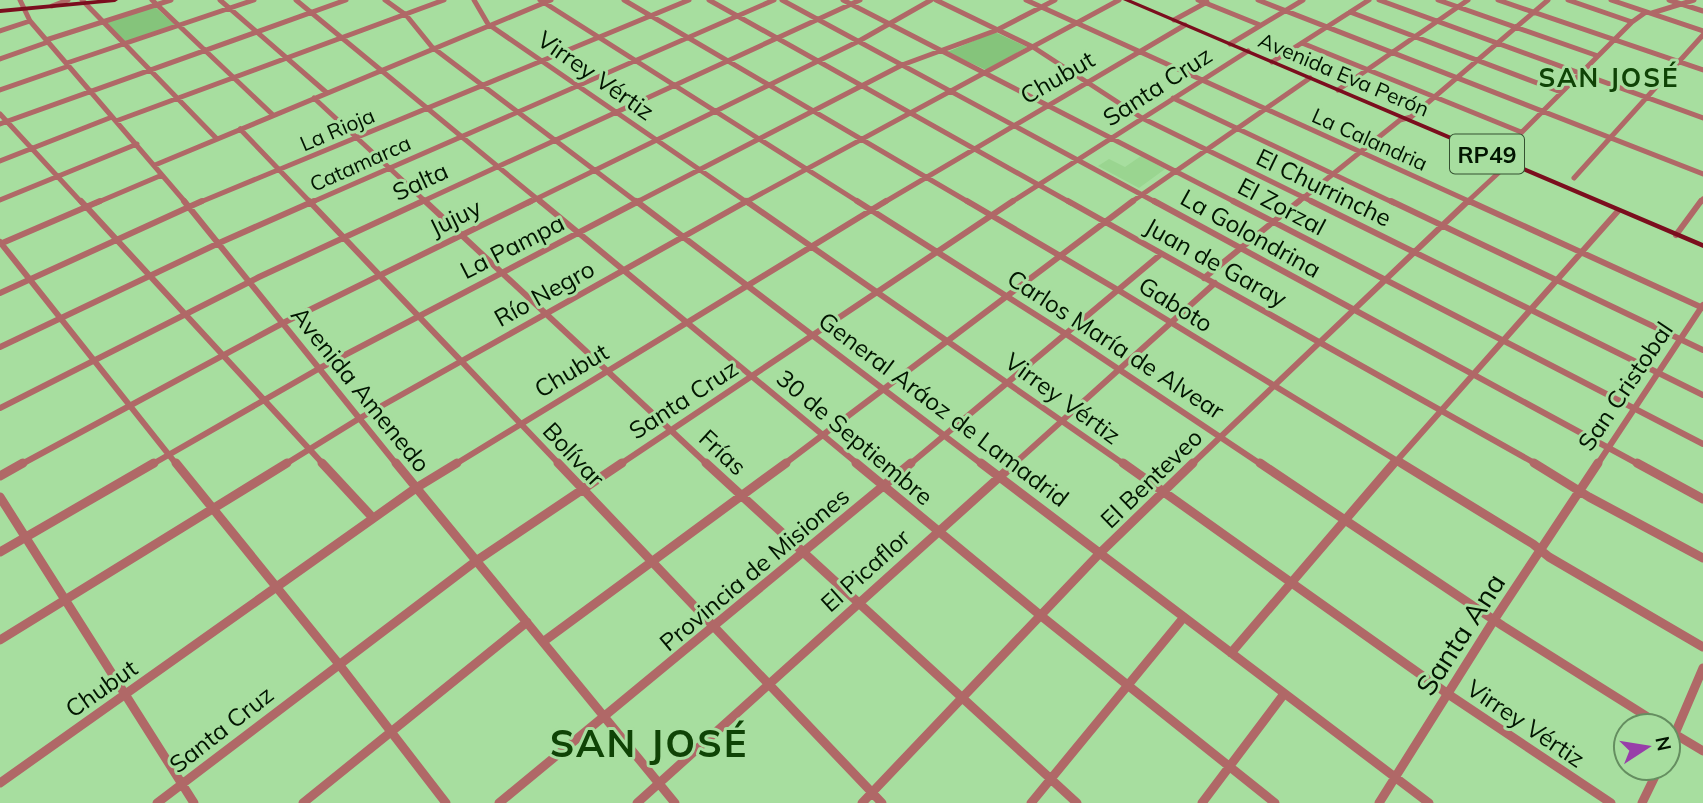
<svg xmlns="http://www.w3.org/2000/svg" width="1703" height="803" font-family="Mulish,sans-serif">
	<rect width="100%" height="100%" fill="#a7de9f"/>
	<!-- built -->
	<path fill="#9ad590" d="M 1141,156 L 1165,169 L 1139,188 L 1098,166 L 1109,159 L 1125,167 Z"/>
	<!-- green -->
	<path fill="#85c47b" d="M 154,6 L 175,25 L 125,42 L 106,22 Z
		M 995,32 L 1027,47 L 986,70 L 947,52 Z"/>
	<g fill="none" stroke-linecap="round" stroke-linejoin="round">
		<!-- minor-far2 -->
		<path stroke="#b06867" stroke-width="5" d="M 20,0 L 30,21 L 186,203
			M 82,0 L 217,139
			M 152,0 L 273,115
			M 220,0 L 327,93
			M 296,0 L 542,203
			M 385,0 L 406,15 L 432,47 L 638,203
			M 474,0 L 488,24 L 748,203
			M 540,0 L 860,203
			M 624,0 L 970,203
			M 709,0 L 1071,203
			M 782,0 L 1157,203
			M 843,0 L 1237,203
			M 936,0 L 1033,47 L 1142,118 L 1315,203
			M 1026,0 L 1473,203
			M 1198,0 L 1260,25
			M 1258,0 L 1703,174
			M 1379,0 L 1703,118
			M 1438,0 L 1598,56
			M 1498,0 L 1703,70
			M 1568,0 L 1632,22
			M 1611,0 L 1703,31
			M 1669,0 L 1703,11
			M 52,6 L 68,0
			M 1350,12 L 1561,92
			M 1652,13 L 1694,0
			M 1174,20 L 1207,2
			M 0,31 L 30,21
			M 46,40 L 171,0
			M 1302,43 L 1521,132
			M 1230,44 L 1303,0
			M 0,59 L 48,42
			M 1272,62 L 1369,0
			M 67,63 L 254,0
			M 0,90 L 69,66
			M 1338,90 L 1468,0
			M 314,98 L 427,203
			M 1173,98 L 1394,203
			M 0,114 L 82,203
			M 116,121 L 444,0
			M 0,124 L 346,0
			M 240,129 L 311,203
			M 1496,158 L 1632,22 L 1646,12
			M 0,161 L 112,117
			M 155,165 L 551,0
			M 1574,178 L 1703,35
			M 0,200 L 137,144
			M 96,203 L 162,175
			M 198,203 L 689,0
			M 310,203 L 774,0
			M 419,203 L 860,0
			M 528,203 L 859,41 L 931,0
			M 635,203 L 902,65 L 997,30 L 1055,0
			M 744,203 L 1119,0
			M 883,203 L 1185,25
			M 1010,203 L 1248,51
			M 1130,203 L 1310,78
			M 1297,203 L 1400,120 L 1411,117 L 1548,0
			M 1466,203 L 1508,164
			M 1700,203 L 1703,199"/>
		<!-- minor-far1 -->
		<path stroke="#b06867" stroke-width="6" d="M 81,201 L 324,465
			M 184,201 L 397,465
			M 309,201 L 560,465
			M 425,201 L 708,465
			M 540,201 L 859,465
			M 636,201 L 983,465
			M 746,201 L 1125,465
			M 857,201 L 1066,334 L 1262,465
			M 967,201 L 1118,290 L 1404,465
			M 1068,201 L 1538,465
			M 1154,201 L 1640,465
			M 1233,201 L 1703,444
			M 1311,201 L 1703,395
			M 1391,201 L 1703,350
			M 1469,201 L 1703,308
			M 1676,235 L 1701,201
			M 0,242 L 177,465
			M 0,244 L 100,201
			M 1204,278 L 1299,201
			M 0,293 L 202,201
			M 0,347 L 219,243 L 314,201
			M 0,408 L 259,277 L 423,201
			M 20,465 L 283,323 L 531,201
			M 151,465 L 320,368 L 639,201
			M 284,465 L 360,418 L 747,201
			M 454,465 L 886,201
			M 619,465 L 1013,201
			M 783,465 L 1133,201
			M 909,465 L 1161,254
			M 1013,465 L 1215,283
			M 1191,465 L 1468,201
			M 1393,465 L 1618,211
			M 1597,465 L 1703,305"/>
		<!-- minor -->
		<path stroke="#b06867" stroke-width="9" d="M 176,463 L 338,663 L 446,803
			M 322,463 L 373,518
			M 396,463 L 675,803
			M 558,463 L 882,803
			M 706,463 L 1077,803
			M 856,463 L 1040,615 L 1275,803
			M 981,463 L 1429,803
			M 1123,463 L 1448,694 L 1611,803
			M 1260,463 L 1503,626 L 1662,726
			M 1401,463 L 1533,544 L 1549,557 L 1703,647
			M 1534,463 L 1589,497 L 1703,558
			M 1637,463 L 1703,499
			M 0,476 L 23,463
			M 0,497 L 194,803
			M 0,552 L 154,463
			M 0,640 L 287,463
			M 544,641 L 786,463
			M 1231,653 L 1394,463
			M 1668,730 L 1703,751
			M 1668,750 L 1703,668
			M 0,783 L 416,488 L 457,463
			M 157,803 L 476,561 L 622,463
			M 303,803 L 527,622
			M 499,803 L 911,463
			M 637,803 L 1015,463
			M 862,803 L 1099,554 L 1193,463
			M 1031,803 L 1184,617
			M 1202,803 L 1284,694
			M 1379,803 L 1494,620 L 1598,463
			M 1642,803 L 1659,768"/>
		<!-- major -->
		<path fill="#7b0e1e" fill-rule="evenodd" d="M 98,0 L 118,0 L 115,2 L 0,13 L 0,9 Z
			M 1123,0 L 1131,0 L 1703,243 L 1703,248 Z"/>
	</g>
	<g text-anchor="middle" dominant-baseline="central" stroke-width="6" stroke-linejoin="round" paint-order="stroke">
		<!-- far-street labels -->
		<g font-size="21" fill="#021501" stroke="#a7de9f">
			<text transform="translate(1344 74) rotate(23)">Avenida Eva Perón</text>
			<text transform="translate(337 129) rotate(-23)">La Rioja</text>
			<text transform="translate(1370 139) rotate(24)">La Calandria</text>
			<text transform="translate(360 163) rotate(-24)">Catamarca</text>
		</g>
		<!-- shield labels -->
		<rect fill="#a7de9f" stroke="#345130" stroke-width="2" x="1450" y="134.5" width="74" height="39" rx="5"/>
		<g font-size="23" font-weight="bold" fill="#021501">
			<text x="1487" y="154">RP49</text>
		</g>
		<!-- street labels -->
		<g font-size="24" fill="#021501" stroke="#a7de9f">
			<text transform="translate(596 75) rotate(35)">Virrey Vértiz</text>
			<text transform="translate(1057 77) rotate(-30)">Chubut</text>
			<text transform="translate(1157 86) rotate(-33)">Santa Cruz</text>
			<text transform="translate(420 181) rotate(-25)">Salta</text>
			<text transform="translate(1324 187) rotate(26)">El Churrinche</text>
			<text transform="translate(1282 206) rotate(28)">El Zorzal</text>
			<text transform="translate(455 217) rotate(-26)">Jujuy</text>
			<text transform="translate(1251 233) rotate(29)">La Golondrina</text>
			<text transform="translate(512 246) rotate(-27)">La Pampa</text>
			<text transform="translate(1216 262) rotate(29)">Juan de Garay</text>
			<text transform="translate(544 293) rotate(-29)">Río Negro</text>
			<text transform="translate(1176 304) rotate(32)">Gaboto</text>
			<text transform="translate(1116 344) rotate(33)">Carlos María de Alvear</text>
			<text transform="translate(571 370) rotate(-31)">Chubut</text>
			<text transform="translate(1625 386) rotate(-56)">San Cristobal</text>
			<text transform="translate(361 389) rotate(51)">Avenida Amenedo</text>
			<text transform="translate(1063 398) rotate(36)">Virrey Vértiz</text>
			<text transform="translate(683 399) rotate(-33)">Santa Cruz</text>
			<text transform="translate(944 409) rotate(37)">General Aráoz de Lamadrid</text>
			<text transform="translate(855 437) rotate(40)">30 de Septiembre</text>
			<text transform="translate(723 452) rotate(43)">Frías</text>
			<text transform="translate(574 454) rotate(47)">Bolívar</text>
			<text transform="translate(1151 478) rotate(-44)">El Benteveo</text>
			<text transform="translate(754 569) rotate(-40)">Provincia de Misiones</text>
			<text transform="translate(865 570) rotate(-42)">El Picaflor</text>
			<text transform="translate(101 688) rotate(-35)">Chubut</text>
			<text transform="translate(1526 723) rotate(34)">Virrey Vértiz</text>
			<text transform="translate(221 729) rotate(-38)">Santa Cruz</text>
		</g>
		<!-- far-district labels -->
		<g font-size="26" font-weight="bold" letter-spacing="2" fill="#0f4306" stroke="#a7de9f">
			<text x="1609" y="77">SAN JOSÉ</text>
		</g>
		<!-- near-street labels -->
		<g font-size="28" fill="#021501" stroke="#a7de9f">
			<text transform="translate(1460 634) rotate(-57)">Santa Ana</text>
		</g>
		<!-- near-district labels -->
		<g font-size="38" font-weight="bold" letter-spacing="2" fill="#0f4306" stroke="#a7de9f">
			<text x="649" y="743">SAN JOSÉ</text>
		</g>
	</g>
	<!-- north arrow -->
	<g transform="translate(1647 747) rotate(78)"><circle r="33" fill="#a7de9f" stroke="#658e60" stroke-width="2"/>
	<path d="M0-5L12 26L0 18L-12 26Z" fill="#983ea9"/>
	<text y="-10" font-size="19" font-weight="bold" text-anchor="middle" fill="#021501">N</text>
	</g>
</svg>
